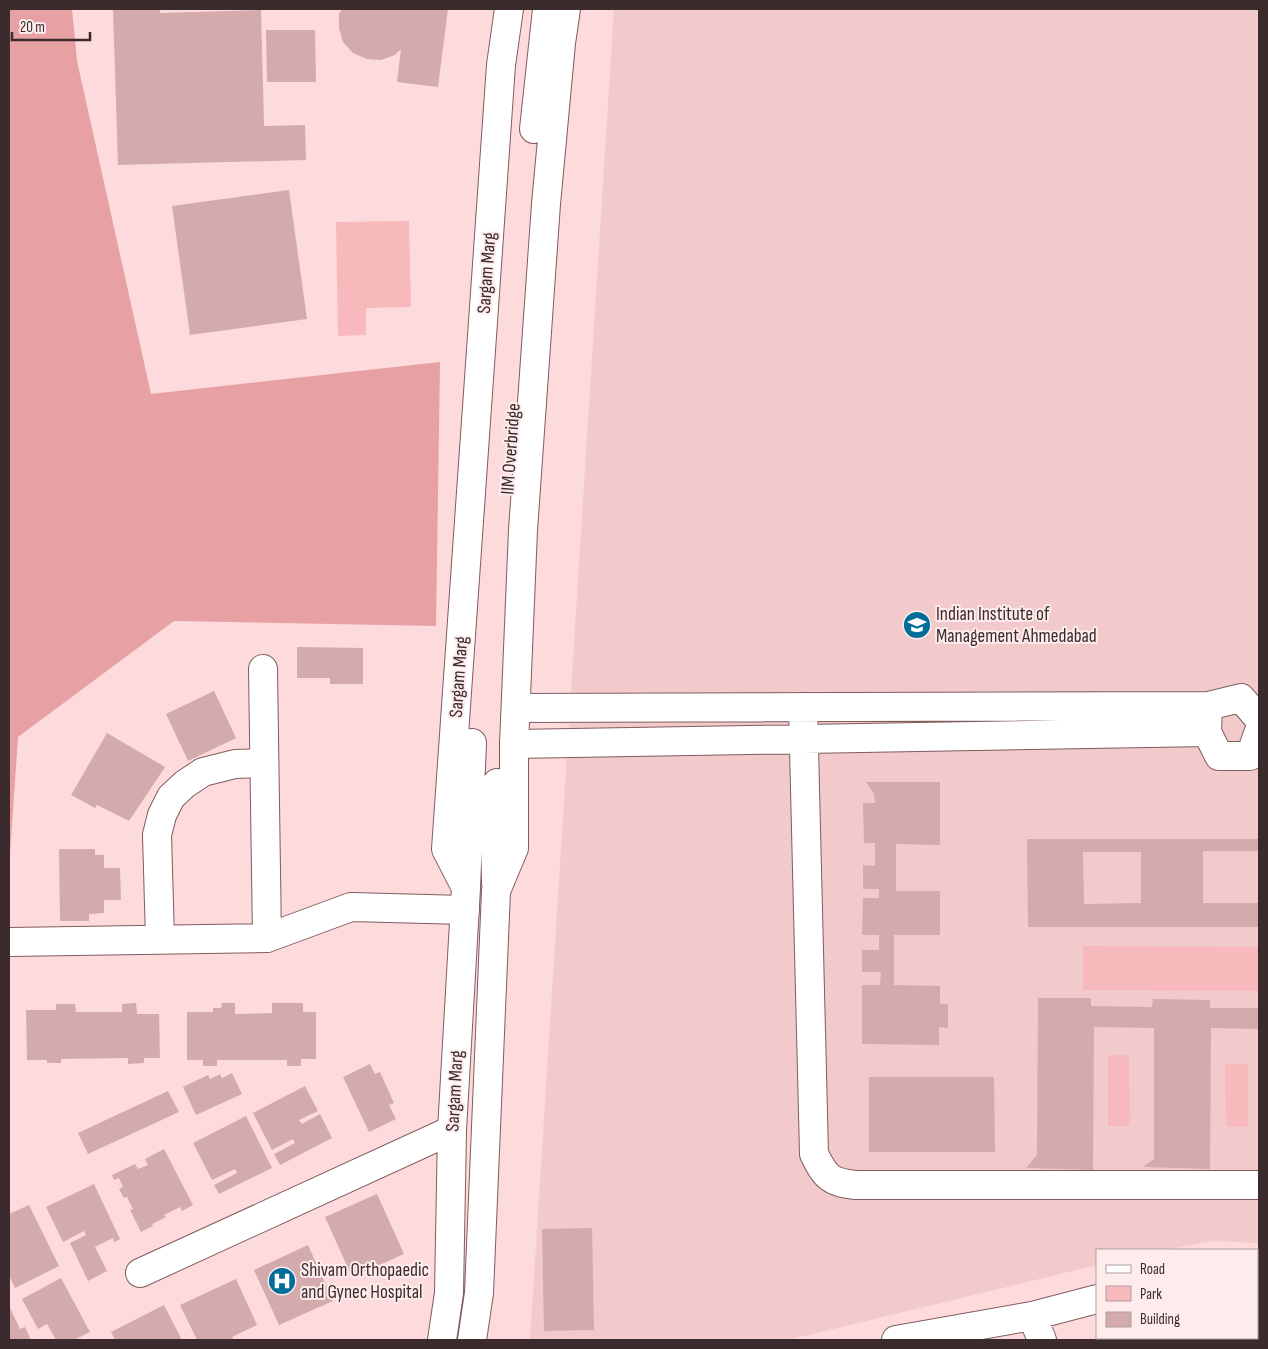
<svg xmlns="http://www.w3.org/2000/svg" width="1268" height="1349" font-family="'Sofia Sans Condensed',sans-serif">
	<rect width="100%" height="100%" fill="#fddadc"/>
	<!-- built -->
	<path fill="#f2cacb" d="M 614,9 L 1259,9 L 1259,1243 L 1213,1241 L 1164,1250 L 1097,1250 L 1097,1265 L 788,1340 L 530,1340 Z"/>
	<!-- green -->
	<path fill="#f7b9bc" d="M 409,221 L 411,307 L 366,308 L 366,335 L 338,336 L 336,222 Z
		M 1083,946 L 1259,947 L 1259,991 L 1083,990 Z
		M 1108,1055 L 1129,1055 L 1130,1126 L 1108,1126 Z
		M 1225,1064 L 1248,1064 L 1248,1127 L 1226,1126 Z"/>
	<!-- forest -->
	<path fill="#e7a0a4" d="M 9,9 L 72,9 L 77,61 L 151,394 L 440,362 L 436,626 L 174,621 L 18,737 L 9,869 Z"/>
	<!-- building -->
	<path fill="#d3abac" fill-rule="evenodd" d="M 113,9 L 160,9 L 160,13 L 261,10 L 264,126 L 305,125 L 306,160 L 118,165 Z
		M 342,9 L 448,9 L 438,87 L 397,82 L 401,49 L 395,55 L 381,60 L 367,59 L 353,53 L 343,42 L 339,28 L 339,14 Z
		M 266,30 L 315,30 L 316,82 L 267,82 Z
		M 289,190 L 307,319 L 190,335 L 172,206 Z
		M 297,647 L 363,648 L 363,684 L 330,684 L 330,678 L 297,678 Z
		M 214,691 L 236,738 L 188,761 L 166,714 Z
		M 107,733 L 165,767 L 129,821 L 97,805 L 95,808 L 71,795 Z
		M 866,782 L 940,782 L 940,845 L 896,844 L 896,891 L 940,891 L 940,935 L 894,935 L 894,985 L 940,986 L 940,1004 L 948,1004 L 948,1028 L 939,1027 L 939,1045 L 862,1044 L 862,985 L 880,985 L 881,972 L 862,972 L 862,950 L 879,950 L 879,935 L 862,935 L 863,898 L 879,898 L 879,889 L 863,889 L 863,865 L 875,866 L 875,843 L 864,843 L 863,803 L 875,803 L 874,794 Z
		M 1027,839 L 1259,839 L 1259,851 L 1203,851 L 1203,903 L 1259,903 L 1259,927 L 1028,927 ZM 1083,852 L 1141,852 L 1141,903 L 1084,904 Z
		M 59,849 L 95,849 L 95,855 L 104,855 L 104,868 L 120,868 L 121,900 L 104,900 L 104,913 L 89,914 L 89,921 L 60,921 Z
		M 1038,998 L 1091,998 L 1091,1006 L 1152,1007 L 1153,999 L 1210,1000 L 1210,1008 L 1259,1008 L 1259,1029 L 1211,1028 L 1210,1169 L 1143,1167 L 1154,1159 L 1154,1028 L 1094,1027 L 1093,1170 L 1026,1168 L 1037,1155 Z
		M 136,1003 L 137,1014 L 159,1014 L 160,1058 L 144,1058 L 144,1063 L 128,1064 L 128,1058 L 61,1059 L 61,1063 L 47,1063 L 47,1060 L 27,1060 L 26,1010 L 56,1010 L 56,1004 L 75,1004 L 76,1012 L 122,1012 L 122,1004 Z
		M 222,1003 L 235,1003 L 235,1014 L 272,1013 L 272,1003 L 303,1003 L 303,1012 L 316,1012 L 316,1059 L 301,1059 L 301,1066 L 287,1066 L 287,1060 L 217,1060 L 217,1066 L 203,1066 L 203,1060 L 187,1060 L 187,1012 L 213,1012 L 213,1008 L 221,1008 Z
		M 370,1064 L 375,1074 L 380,1072 L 394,1103 L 389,1105 L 396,1119 L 369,1132 L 343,1077 Z
		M 232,1073 L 242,1094 L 196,1115 L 183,1087 L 208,1075 L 210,1079 L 220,1074 L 222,1078 Z
		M 869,1077 L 994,1077 L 995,1152 L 869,1152 Z
		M 305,1086 L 318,1111 L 299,1120 L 302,1124 L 320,1114 L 332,1138 L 280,1165 L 274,1154 L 295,1143 L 293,1139 L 272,1150 L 253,1113 Z
		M 168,1091 L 179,1112 L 88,1154 L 78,1133 Z
		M 246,1116 L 272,1168 L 219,1194 L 214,1185 L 237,1173 L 235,1169 L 212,1180 L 193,1143 Z
		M 164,1149 L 193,1205 L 182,1211 L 180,1207 L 164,1215 L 166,1217 L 152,1224 L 153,1226 L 141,1232 L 130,1210 L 133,1209 L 127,1197 L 124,1198 L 119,1189 L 123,1187 L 119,1178 L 114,1180 L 112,1175 L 135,1164 L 138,1169 L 148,1165 L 145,1159 Z
		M 94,1184 L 120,1239 L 114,1242 L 113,1238 L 95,1247 L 107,1271 L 88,1281 L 70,1243 L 86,1235 L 84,1231 L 63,1242 L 46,1207 Z
		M 377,1194 L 404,1254 L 352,1277 L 325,1217 Z
		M 29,1205 L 59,1266 L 15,1288 L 9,1275 L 9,1214 Z
		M 592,1228 L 594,1330 L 544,1331 L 542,1229 Z
		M 308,1245 L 333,1301 L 279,1325 L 254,1270 Z
		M 61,1278 L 90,1332 L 74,1340 L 56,1340 L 47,1324 L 38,1329 L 22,1299 Z
		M 236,1279 L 257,1325 L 232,1337 L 234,1340 L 197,1340 L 180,1305 Z
		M 164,1305 L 182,1340 L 115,1340 L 111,1332 Z
		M 9,1306 L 20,1329 L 25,1327 L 31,1340 L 9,1340 Z
		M 1114,1338 L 1138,1338 L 1139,1340 L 1109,1340 Z"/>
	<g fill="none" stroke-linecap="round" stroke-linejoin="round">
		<defs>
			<path id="minor" d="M 263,669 L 267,938
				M 803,707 L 814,1154 C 826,1178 830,1182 856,1185 L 1259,1185
				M 516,708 L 1208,706
				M 1259,719 L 1241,698 L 1208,706 L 1207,732 L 1219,756 L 1250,756 L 1259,731
				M 514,744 L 1207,732
				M 160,939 L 157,835 L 162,815 L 171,797 L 185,784 L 203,772 L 235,764 L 264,763
				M 9,942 L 267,938 L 351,907 L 465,910
				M 140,1273 L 452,1130
				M 1257,1278 L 1259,1286
				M 1032,1316 L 1042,1340
				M 896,1340 L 1032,1316 L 1097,1299"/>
			<path id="major" d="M 534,129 L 547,9
				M 496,883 L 495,825 L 497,783
				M 466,888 L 472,743
				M 442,1340 L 449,1293 L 452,1130 L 466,888 L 446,849 L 501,65 L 509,9
				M 472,1340 L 479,1293 L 496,891 L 514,848 L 514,744 L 523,530 L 546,204 L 561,43 L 566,9"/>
		</defs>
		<!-- minor casing -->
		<use href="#minor" stroke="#805c5e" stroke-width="30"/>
		<!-- major casing -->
		<use href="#major" stroke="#805c5e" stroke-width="30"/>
		<!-- minor -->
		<use href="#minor" stroke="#fff" stroke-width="28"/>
		<!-- major -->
		<use href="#major" stroke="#fff" stroke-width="28"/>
	</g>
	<!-- icons -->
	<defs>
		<symbol id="university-disc" viewBox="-11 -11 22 22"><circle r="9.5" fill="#006d9a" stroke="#feeced"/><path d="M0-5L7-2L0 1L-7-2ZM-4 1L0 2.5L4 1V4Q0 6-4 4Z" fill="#fff"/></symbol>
		<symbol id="hospital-disc" viewBox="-11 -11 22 22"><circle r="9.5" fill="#006d9a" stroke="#feeced"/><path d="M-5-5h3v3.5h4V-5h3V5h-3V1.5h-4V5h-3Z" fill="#fff"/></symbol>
	</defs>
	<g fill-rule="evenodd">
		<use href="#university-disc" x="901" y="609" width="32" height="32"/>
		<use href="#hospital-disc" x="266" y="1265" width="32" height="32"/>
	</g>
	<g text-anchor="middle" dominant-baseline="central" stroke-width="4" stroke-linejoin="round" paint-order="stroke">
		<!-- street labels -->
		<g font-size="19" fill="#3b2b2c" stroke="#feeced">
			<text transform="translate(487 273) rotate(-86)">Sargam Marg</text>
			<text transform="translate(511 449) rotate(-86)">IIM Overbridge</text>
			<text transform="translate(459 677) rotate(-86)">Sargam Marg</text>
			<text transform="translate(455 1091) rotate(-87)">Sargam Marg</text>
		</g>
		<!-- poi labels -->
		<g font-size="19" fill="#3b2b2c" stroke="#feeced" text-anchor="start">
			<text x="936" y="614">Indian Institute of<tspan x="936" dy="22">Management Ahmedabad</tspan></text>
			<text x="301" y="1270">Shivam Orthopaedic<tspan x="301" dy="22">and Gynec Hospital</tspan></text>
		</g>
	</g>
	<!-- border -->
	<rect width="1268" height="1349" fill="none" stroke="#3b2b2c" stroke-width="20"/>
	<!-- legend -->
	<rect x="1096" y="1249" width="162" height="90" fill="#feeced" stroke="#b09fa0"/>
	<rect x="1106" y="1265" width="25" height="8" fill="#ffffff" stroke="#b09fa0"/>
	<text x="1140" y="1274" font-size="15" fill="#3b2b2c">Road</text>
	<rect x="1106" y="1286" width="25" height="15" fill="#f7b9bc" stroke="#b09fa0"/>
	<text x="1140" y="1299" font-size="15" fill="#3b2b2c">Park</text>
	<rect x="1106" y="1312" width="25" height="15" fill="#d3abac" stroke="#b09fa0"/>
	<text x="1140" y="1324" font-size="15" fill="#3b2b2c">Building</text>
	<!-- scale -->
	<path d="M12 32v8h78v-8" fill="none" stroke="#3b2b2c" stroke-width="2.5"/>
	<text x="20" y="32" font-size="15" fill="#3b2b2c" stroke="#feeced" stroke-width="4" paint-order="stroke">20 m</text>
</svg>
